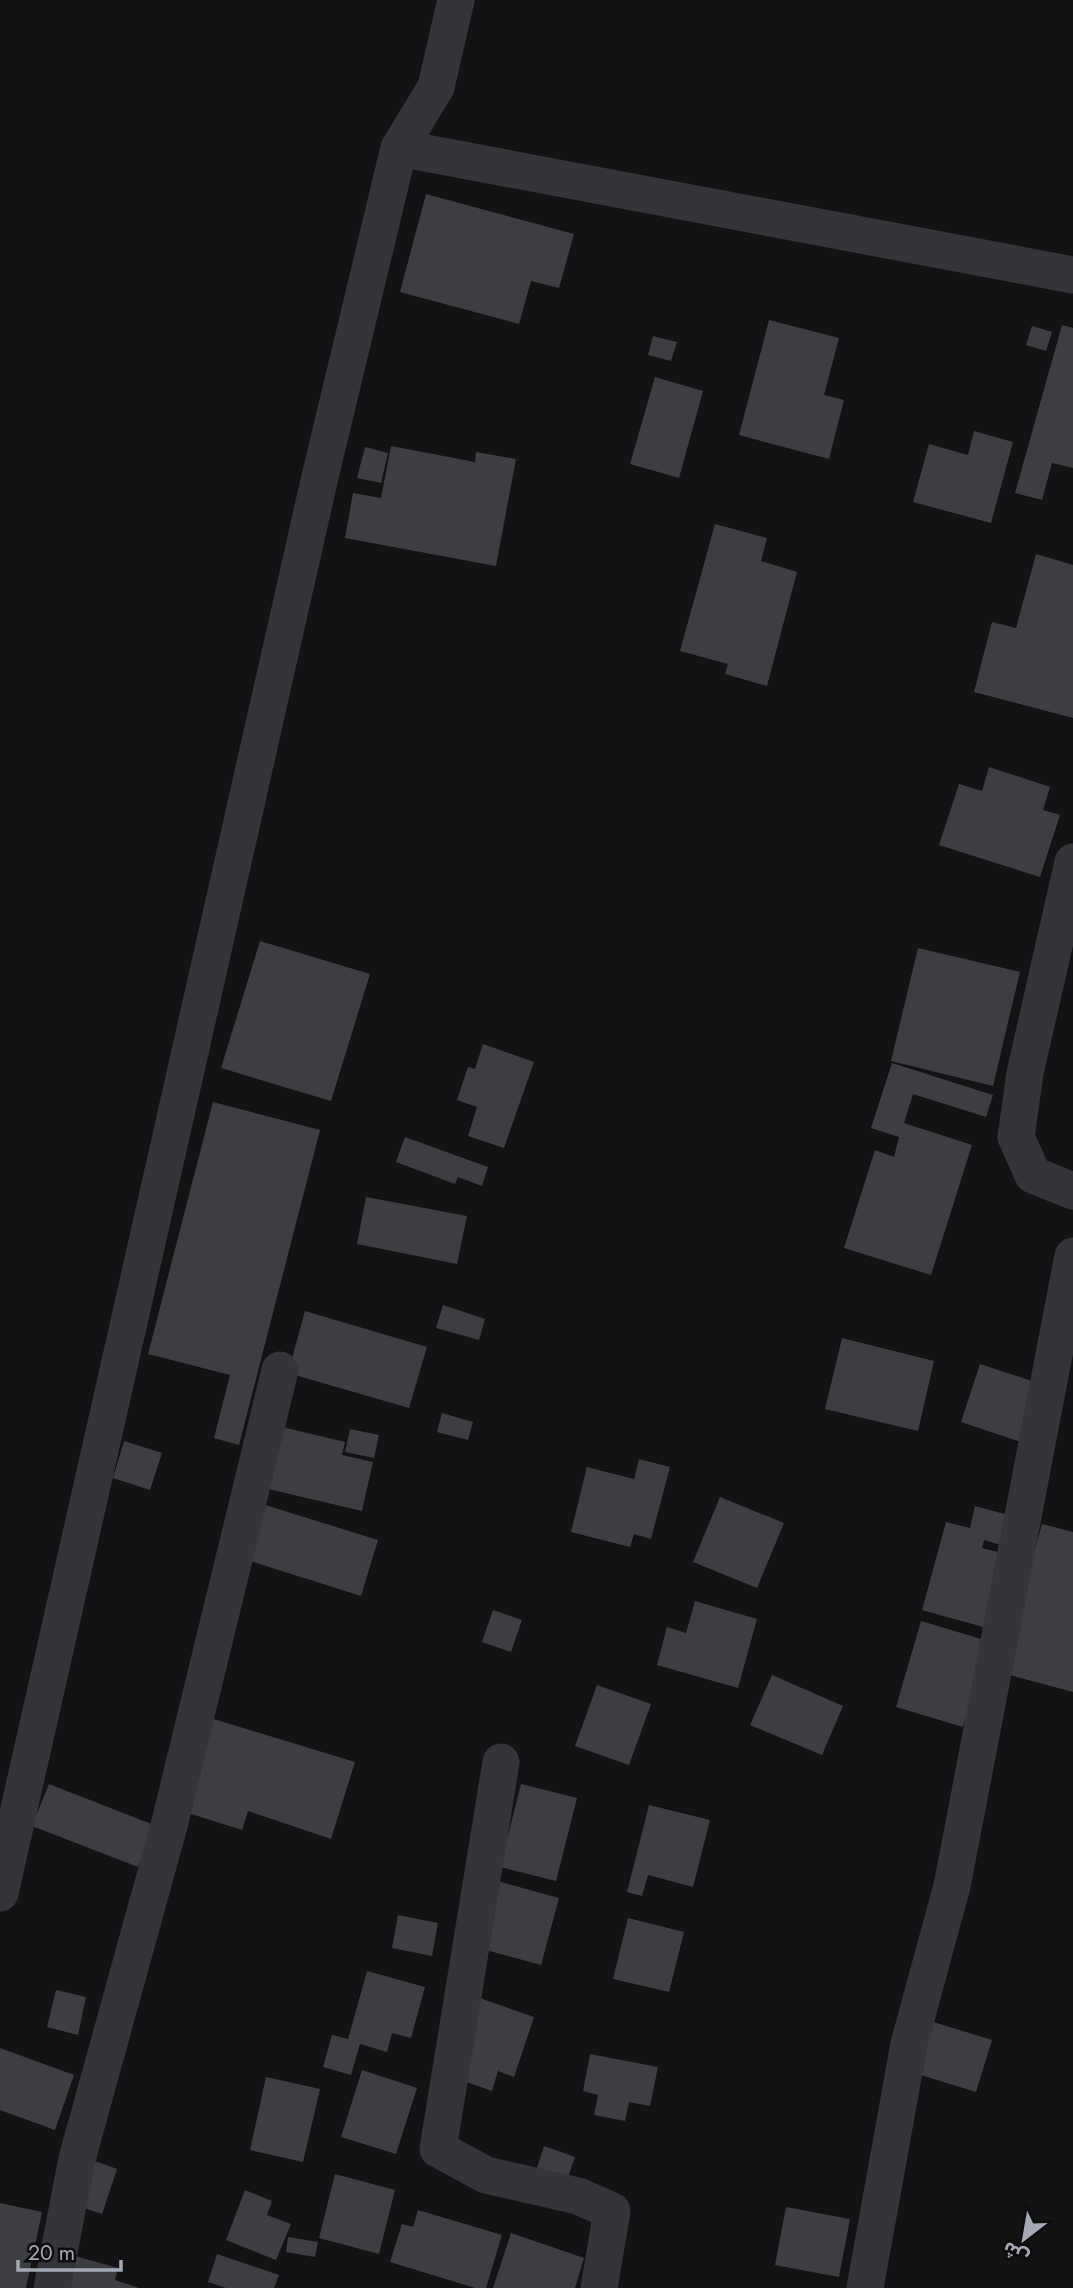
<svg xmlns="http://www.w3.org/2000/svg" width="1073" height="2288" font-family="Jost,'Noto Sans Arabic',sans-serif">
	<rect width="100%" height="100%" fill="#131314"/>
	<!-- building -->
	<path fill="#3d3e41" d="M 426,194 L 574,234 L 559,288 L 531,281 L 519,324 L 400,292 Z
		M 769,320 L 839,338 L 824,395 L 844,400 L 829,459 L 739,435 Z
		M 1062,325 L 1073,328 L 1073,468 L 1052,463 L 1042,500 L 1015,493 Z
		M 1032,326 L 1052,332 L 1046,351 L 1026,345 Z
		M 653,336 L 677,342 L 671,361 L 648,355 Z
		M 655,377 L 703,391 L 679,478 L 630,464 Z
		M 974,431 L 1013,442 L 991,523 L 913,502 L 929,444 L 968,455 Z
		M 391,446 L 475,462 L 476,452 L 516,459 L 496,566 L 345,538 L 353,493 L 381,498 Z
		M 365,447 L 388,453 L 381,483 L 357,478 Z
		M 715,524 L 767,538 L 761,561 L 797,572 L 767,686 L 725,674 L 728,664 L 680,651 Z
		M 1036,554 L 1073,565 L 1073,718 L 974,692 L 992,622 L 1016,628 Z
		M 989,767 L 1050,787 L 1043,810 L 1060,815 L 1040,877 L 939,845 L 959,784 L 982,791 Z
		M 260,941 L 370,974 L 331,1101 L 221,1068 Z
		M 918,948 L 1020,972 L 993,1086 L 891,1061 Z
		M 483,1044 L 534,1062 L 504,1148 L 468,1136 L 477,1107 L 457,1100 L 468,1067 L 475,1069 Z
		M 892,1063 L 993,1095 L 986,1117 L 913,1094 L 904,1123 L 972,1145 L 931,1275 L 844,1248 L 875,1150 L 894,1157 L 899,1137 L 871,1128 Z
		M 213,1102 L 320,1130 L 239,1445 L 214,1438 L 230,1375 L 148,1354 Z
		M 405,1137 L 488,1167 L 482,1186 L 458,1177 L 455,1184 L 396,1162 Z
		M 366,1197 L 467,1216 L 457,1264 L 357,1244 Z
		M 443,1305 L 485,1319 L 479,1340 L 436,1328 Z
		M 305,1311 L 427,1347 L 409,1408 L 288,1373 Z
		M 842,1338 L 934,1361 L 918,1431 L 825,1409 Z
		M 980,1364 L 1050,1387 L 1030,1445 L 961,1422 Z
		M 442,1413 L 473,1422 L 468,1440 L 437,1432 Z
		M 278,1426 L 345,1442 L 342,1455 L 373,1462 L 362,1511 L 264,1488 Z
		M 350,1429 L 379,1435 L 374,1458 L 345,1452 Z
		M 124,1441 L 162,1453 L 150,1490 L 113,1478 Z
		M 639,1459 L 670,1467 L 651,1539 L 634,1534 L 630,1547 L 571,1532 L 587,1467 L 634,1479 Z
		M 720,1497 L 784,1523 L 757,1588 L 693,1562 Z
		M 262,1504 L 378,1540 L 361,1596 L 244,1559 Z
		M 975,1506 L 1012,1516 L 1004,1546 L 984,1540 L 982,1548 L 1006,1554 L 987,1628 L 922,1610 L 946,1522 L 970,1528 Z
		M 1042,1524 L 1073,1532 L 1073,1692 L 1002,1673 Z
		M 695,1601 L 757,1619 L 738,1688 L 657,1665 L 667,1627 L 686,1633 Z
		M 493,1610 L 522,1620 L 511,1652 L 482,1642 Z
		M 921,1621 L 988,1641 L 963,1727 L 896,1707 Z
		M 772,1675 L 843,1706 L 822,1755 L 750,1725 Z
		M 597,1685 L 651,1704 L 629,1765 L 575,1746 Z
		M 207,1717 L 355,1762 L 331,1839 L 248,1811 L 242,1830 L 182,1811 Z
		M 49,1784 L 154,1825 L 138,1867 L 32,1826 Z
		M 521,1784 L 577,1798 L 556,1881 L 500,1867 Z
		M 649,1805 L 710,1820 L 693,1887 L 648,1875 L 642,1896 L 627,1892 Z
		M 494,1880 L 559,1898 L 541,1965 L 475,1947 Z
		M 398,1915 L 438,1923 L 432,1956 L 392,1948 Z
		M 628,1918 L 684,1932 L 669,1992 L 613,1979 Z
		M 367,1971 L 425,1987 L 411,2038 L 392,2033 L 387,2052 L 360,2044 L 351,2075 L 323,2067 L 332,2035 L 348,2039 Z
		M 56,1990 L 86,1997 L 78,2035 L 47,2027 Z
		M 471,1995 L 534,2017 L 514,2077 L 498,2071 L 492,2091 L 444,2074 Z
		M 927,2020 L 992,2040 L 976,2092 L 911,2072 Z
		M 0,2048 L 74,2075 L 55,2130 L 0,2110 Z
		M 590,2054 L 658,2067 L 650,2106 L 629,2102 L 625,2121 L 594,2115 L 598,2095 L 583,2091 Z
		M 362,2070 L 417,2088 L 396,2154 L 341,2137 Z
		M 266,2077 L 320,2089 L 303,2162 L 250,2150 Z
		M 544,2146 L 575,2157 L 561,2197 L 531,2186 Z
		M 87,2158 L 117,2169 L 102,2214 L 72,2204 Z
		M 335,2174 L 395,2190 L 379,2254 L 319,2238 Z
		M 245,2190 L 272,2201 L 267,2215 L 291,2224 L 276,2260 L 226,2240 Z
		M 0,2203 L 42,2212 L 26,2288 L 0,2288 Z
		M 786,2207 L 850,2219 L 839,2277 L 775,2265 Z
		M 418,2210 L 502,2235 L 486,2288 L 475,2288 L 390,2262 L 402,2224 L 413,2227 Z
		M 511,2233 L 584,2258 L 575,2288 L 493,2288 Z
		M 288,2237 L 318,2242 L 315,2257 L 286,2252 Z
		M 68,2254 L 118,2268 L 115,2280 L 139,2288 L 58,2288 Z
		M 217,2254 L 279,2275 L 274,2288 L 226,2288 L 208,2282 Z"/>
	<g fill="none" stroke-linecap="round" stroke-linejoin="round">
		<!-- minor -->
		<path stroke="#343539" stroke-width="37" d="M 399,148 L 1073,275
			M 1073,862 L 1025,1073 L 1016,1137 L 1033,1175 L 1073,1191
			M 501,1762 L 438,2149 L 486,2175 L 578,2196 L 612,2211 L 599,2288
			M 0,1893 L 319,481 L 399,148 L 436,87 L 456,0
			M 52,2288 L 77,2159 L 170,1822 L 280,1370
			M 865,2288 L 909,2044 L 952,1886 L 1073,1256"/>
	</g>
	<!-- north arrow -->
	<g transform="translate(1024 2239) rotate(211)" stroke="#0e0e0f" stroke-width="5" paint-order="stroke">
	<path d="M0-5L12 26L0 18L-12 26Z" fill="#a4a9b4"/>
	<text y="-10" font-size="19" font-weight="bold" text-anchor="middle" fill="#a4a9b4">ش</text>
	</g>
	<!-- scale -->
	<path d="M18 2260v10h103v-10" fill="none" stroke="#a4a9b4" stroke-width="3.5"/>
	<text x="28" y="2260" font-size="21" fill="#a4a9b4" stroke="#0e0e0f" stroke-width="5" paint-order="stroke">20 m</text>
</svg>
